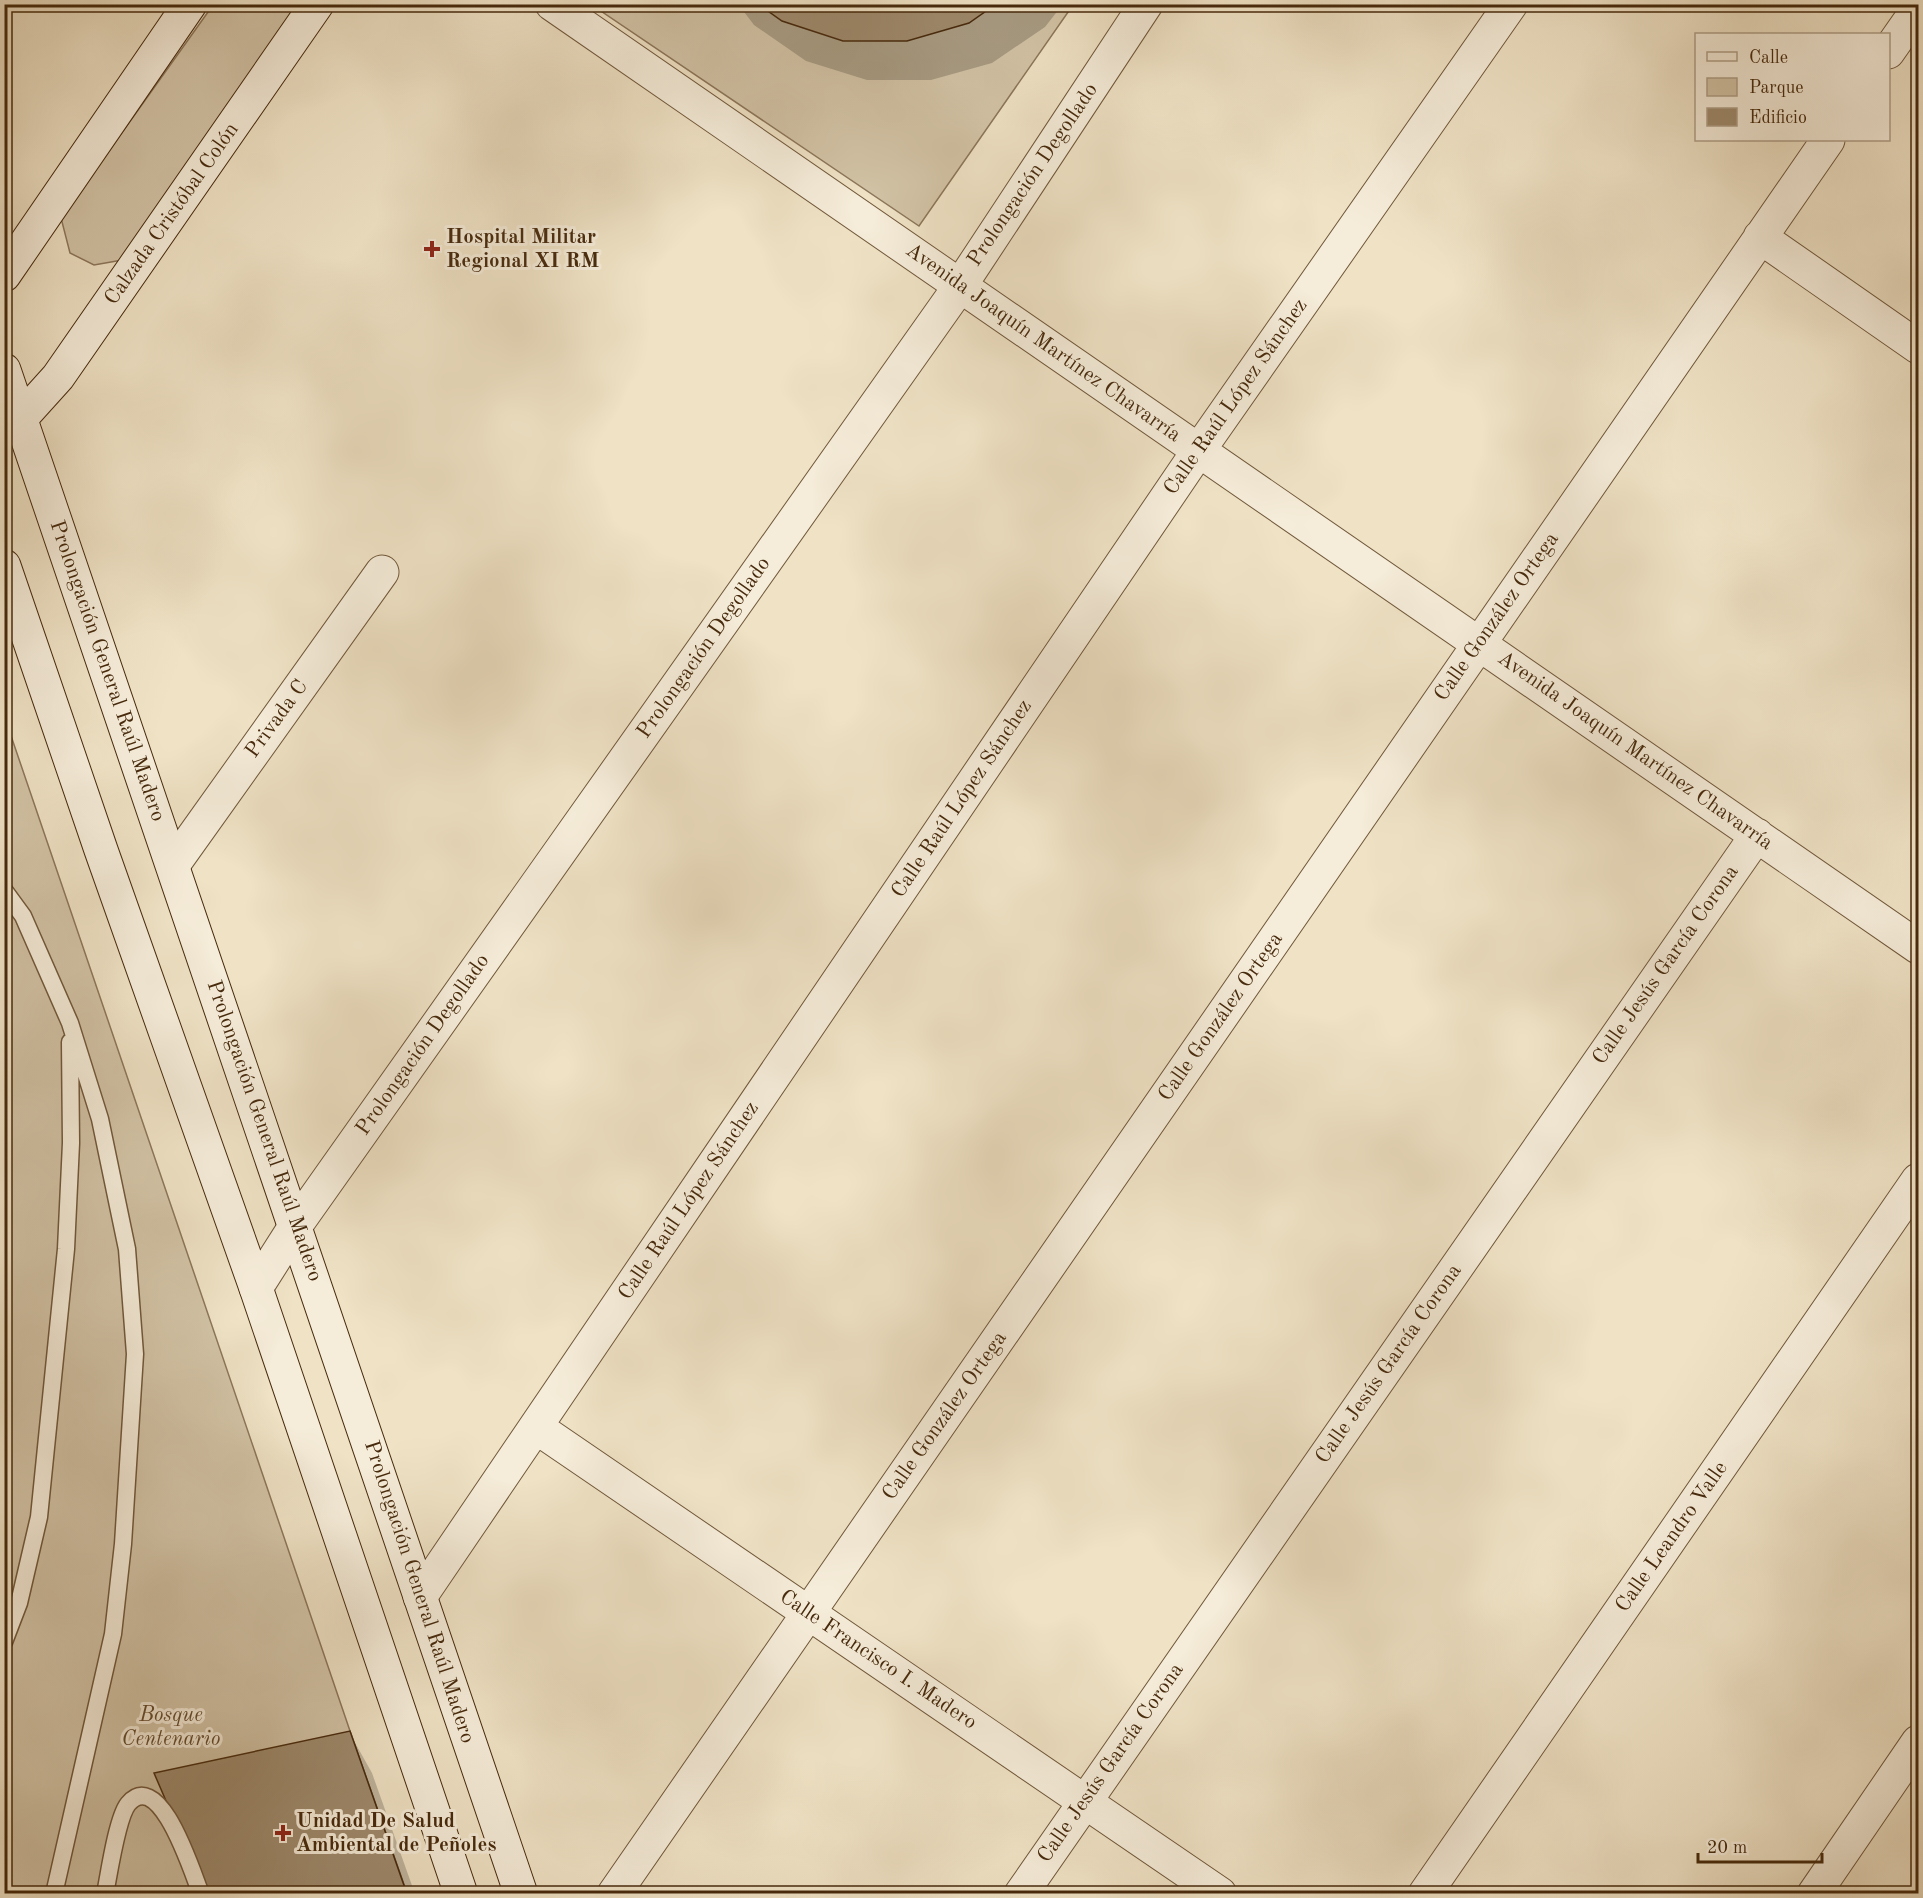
<svg xmlns="http://www.w3.org/2000/svg" width="1923" height="1898" font-family="'Old Standard TT',serif">
	<rect width="100%" height="100%" fill="#efe2c5"/>
	<filter id="stains"><feTurbulence type="fractalNoise" baseFrequency=".00333" numOctaves="4"/><feColorMatrix values="0 0 0 0 .2 0 0 0 0 .09 0 0 0 0 .02 0 0 0 .5 -.17"/></filter>
	<radialGradient id="worn" r=".72"><stop offset=".6" stop-color="#630" stop-opacity="0"/><stop offset="1" stop-color="#630" stop-opacity=".3"/></radialGradient>
	<!-- green -->
	<path fill="#d2c3a6" stroke="#8c765a" stroke-width="1.5" d="M 213,5 L 303,5 L 128,259 L 94,265 L 70,253 L 61,218 Z
		M 592,5 L 1073,5 L 919,226 Z
		M 7,724 L 350,1731 L 407,1893 L 5,1893 Z"/>
	<!-- shadow -->
	<path fill="#0003" d="M 738,4 L 1063,4 L 1045,27 L 992,63 L 931,80 L 867,80 L 806,61 L 754,25 Z
		M 349,1732 L 372,1773 L 415,1894 L 208,1894 Z"/>
	<!-- building -->
	<path fill="#9e8a6d" stroke="#472a0d" stroke-width="1.5" d="M 758,4 L 996,4 L 969,23 L 907,41 L 843,41 L 782,21 Z
		M 350,1731 L 407,1894 L 206,1894 L 154,1773 Z"/>
	<g fill="none" stroke-linecap="round" stroke-linejoin="round">
		<defs>
			<path id="service" d="M 4,890 L 23,916 L 70,1023 L 100,1119 L 127,1249 L 135,1354 L 123,1544 L 113,1634 L 54,1894
				M 4,1642 L 19,1603 L 39,1517 L 66,1249 L 71,1143 L 70,1042
				M 105,1894 C 109,1874 117,1818 128,1804 C 160,1766 193,1875 201,1894"/>
			<path id="minor" d="M 552,4 L 1918,947
				M 1888,52 L 1918,9
				M 1760,237 L 1918,347
				M 173,865 L 382,572
				M 256,1288 L 296,1225 L 960,286 L 1146,4
				M 536,1427 L 1220,1894
				M 420,1597 L 1199,450 L 1511,4
				M 614,1894 L 1828,140
				M 1021,1894 L 1757,835
				M 1425,1894 L 1918,1180
				M 1814,1894 L 1918,1742"/>
			<path id="secondary" d="M 4,275 L 190,4
				M 4,370 L 521,1894
				M 4,419 L 21,418 L 58,377 L 317,4
				M 4,566 L 101,850 L 256,1288 L 461,1894"/>
		</defs>
		<!-- service casing -->
		<use href="#service" stroke="#71583b" stroke-width="19"/>
		<!-- minor casing -->
		<use href="#minor" stroke="#71583b" stroke-width="35"/>
		<!-- secondary casing -->
		<use href="#secondary" stroke="#472a0d" stroke-width="35"/>
		<!-- service -->
		<use href="#service" stroke="#f5ecd9" stroke-width="16"/>
		<!-- minor -->
		<use href="#minor" stroke="#f5ecd9" stroke-width="33"/>
		<!-- secondary -->
		<use href="#secondary" stroke="#f5ecd9" stroke-width="33"/>
	</g>
	<!-- markers -->
	<g fill="#8f2418" stroke="#f5ecd9" stroke-width="2">
		<path d="M429 240h6v6h6v6h-6v6h-6v-6h-6v-6h6z"/>
		<path d="M280 1824h6v6h6v6h-6v6h-6v-6h-6v-6h6z"/>
	</g>
	<g text-anchor="middle" dominant-baseline="central" stroke-width="6" stroke-linejoin="round" paint-order="stroke">
		<!-- street labels -->
		<g font-size="21" fill="#472a0d" stroke="#f5ecd9">
			<text transform="translate(1033 175) rotate(-56)">Prolongación Degollado</text>
			<text transform="translate(172 214) rotate(-55)">Calzada Cristóbal Colón</text>
			<text transform="translate(1043 343) rotate(35)">Avenida Joaquín Martínez Chavarría</text>
			<text transform="translate(1236 397) rotate(-55)">Calle Raúl López Sánchez</text>
			<text transform="translate(1497 617) rotate(-55)">Calle González Ortega</text>
			<text transform="translate(704 648) rotate(-55)">Prolongación Degollado</text>
			<text transform="translate(107 671) rotate(71)">Prolongación General Raúl Madero</text>
			<text transform="translate(277 719) rotate(-54)">Privada C</text>
			<text transform="translate(1635 751) rotate(35)">Avenida Joaquín Martínez Chavarría</text>
			<text transform="translate(962 799) rotate(-56)">Calle Raúl López Sánchez</text>
			<text transform="translate(1666 965) rotate(-55)">Calle Jesús García Corona</text>
			<text transform="translate(1221 1017) rotate(-55)">Calle González Ortega</text>
			<text transform="translate(423 1045) rotate(-55)">Prolongación Degollado</text>
			<text transform="translate(264 1131) rotate(71)">Prolongación General Raúl Madero</text>
			<text transform="translate(689 1201) rotate(-56)">Calle Raúl López Sánchez</text>
			<text transform="translate(1389 1364) rotate(-55)">Calle Jesús García Corona</text>
			<text transform="translate(945 1416) rotate(-55)">Calle González Ortega</text>
			<text transform="translate(1672 1537) rotate(-55)">Calle Leandro Valle</text>
			<text transform="translate(419 1592) rotate(72)">Prolongación General Raúl Madero</text>
			<text transform="translate(878 1660) rotate(34)">Calle Francisco I. Madero</text>
			<text transform="translate(1111 1763) rotate(-55)">Calle Jesús García Corona</text>
		</g>
		<!-- poi labels -->
		<g font-size="21" font-weight="bold" fill="#472a0d" stroke="#f5ecd9" text-anchor="start">
			<text x="446" y="237">Hospital Militar<tspan x="446" dy="24">Regional XI RM</tspan></text>
			<text x="296" y="1821">Unidad De Salud<tspan x="296" dy="24">Ambiental de Peñoles</tspan></text>
		</g>
		<!-- park labels -->
		<g font-size="21" font-style="italic" fill="#63492c" stroke="#f5ecd9">
			<text x="171" y="1715">Bosque<tspan x="171" dy="24">Centenario</tspan></text>
		</g>
	</g>
	<!-- margin -->
	<rect width="1923" height="1898" fill="none" stroke="#efe2c5" stroke-width="24"/>
	<rect x="6" y="6" width="1911" height="1886" fill="none" stroke="#472a0d" stroke-width="3"/>
	<rect x="12" y="12" width="1899" height="1874" fill="none" stroke="#472a0d" stroke-width="1.5"/>
	<!-- legend -->
	<rect x="1695" y="33" width="195" height="108" fill="#f5ecd9" stroke="#af9e87" stroke-width="1.5"/>
	<rect x="1707" y="52" width="30" height="9" fill="#f5ecd9" stroke="#af9e87" stroke-width="1.5"/>
	<text x="1749" y="63" font-size="18" fill="#472a0d">Calle</text>
	<rect x="1707" y="78" width="30" height="18" fill="#d2c3a6" stroke="#af9e87" stroke-width="1.5"/>
	<text x="1749" y="93" font-size="18" fill="#472a0d">Parque</text>
	<rect x="1707" y="108" width="30" height="18" fill="#9e8a6d" stroke="#af9e87" stroke-width="1.5"/>
	<text x="1749" y="123" font-size="18" fill="#472a0d">Edificio</text>
	<!-- scale -->
	<path d="M1698 1853v9h124v-9" fill="none" stroke="#472a0d" stroke-width="3"/>
	<text x="1707" y="1853" font-size="18" fill="#472a0d" stroke="#f5ecd9" stroke-width="4.5" paint-order="stroke">20 m</text>
	<rect width="100%" height="100%" filter="url(#stains)"/>
	<rect width="100%" height="100%" fill="url(#worn)"/>
</svg>
